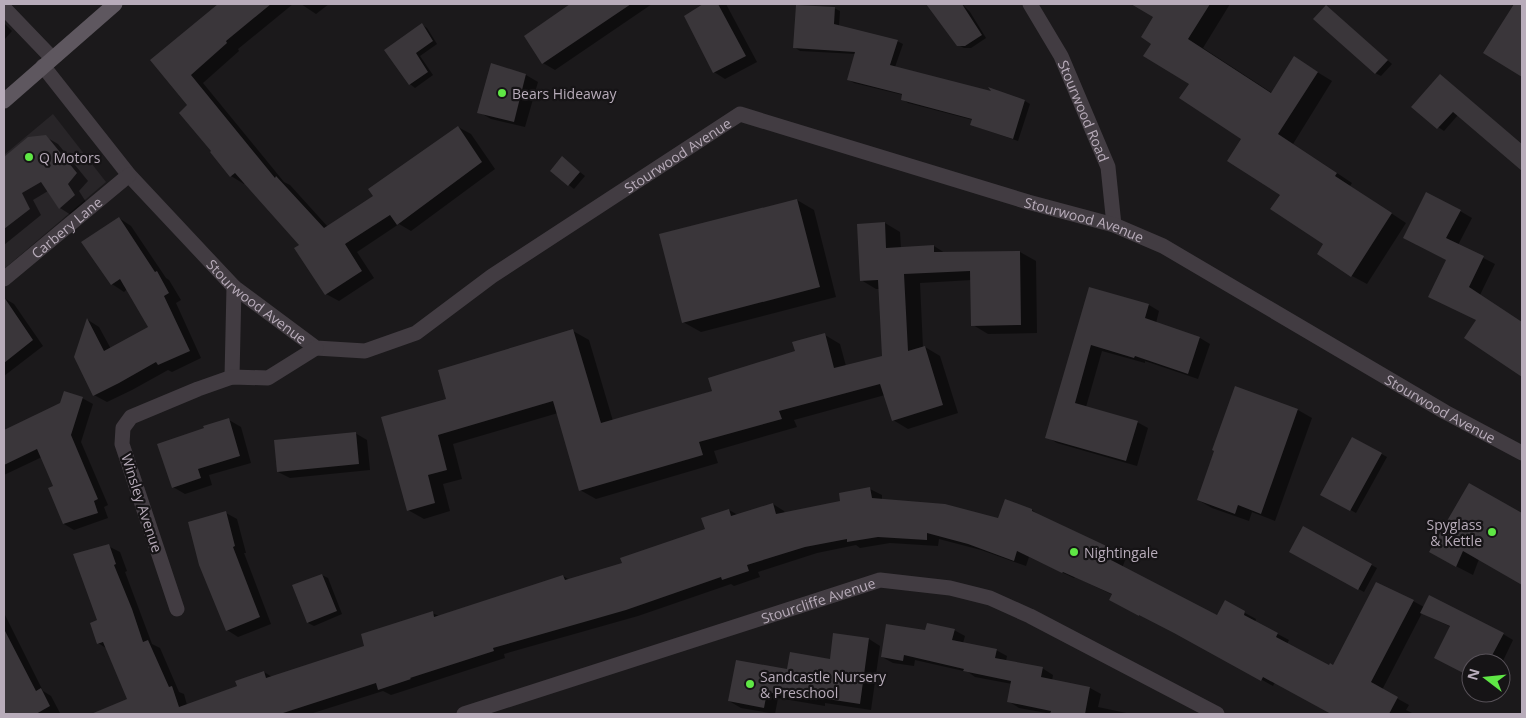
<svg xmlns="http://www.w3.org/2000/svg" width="1526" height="718" font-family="'Open Sans',sans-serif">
	<rect width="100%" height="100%" fill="#1b191b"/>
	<!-- built -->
	<path fill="#282528" d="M 53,114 L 106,182 L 4,269 L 4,155 Z"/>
	<!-- shadow -->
	<path fill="#0007" d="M 221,4 L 293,4 L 238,49 L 239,51 L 203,83 L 284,182 L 290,185 L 328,227 L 375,196 L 458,127 L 471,134 L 495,169 L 411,231 L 399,224 L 357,252 L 374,278 L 339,301 L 326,294 L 301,245 L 245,183 L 244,184 L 231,176 L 213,151 L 189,106 L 152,60 Z
		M 301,4 L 329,4 L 316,14 Z
		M 572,4 L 652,4 L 555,70 L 543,63 L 525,36 Z
		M 705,4 L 726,4 L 757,62 L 725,79 L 714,72 L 686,17 Z
		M 928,4 L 962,4 L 970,12 L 986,38 L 971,48 L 964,48 L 958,45 Z
		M 1152,4 L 1230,4 L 1203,48 L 1272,93 L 1309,67 L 1332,81 L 1293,144 L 1352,183 L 1350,186 L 1406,223 L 1367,284 L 1352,276 L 1282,195 L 1243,139 L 1153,43 L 1155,17 L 1147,12 Z
		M 1515,4 L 1522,4 L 1522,76 L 1485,53 Z
		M 1326,6 L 1392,64 L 1381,76 L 1375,73 Z
		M 834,8 L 840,11 L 839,26 L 897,41 L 903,44 L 895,67 L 1025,101 L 1030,104 L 1018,141 L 977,127 L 972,124 L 973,120 L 908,103 L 902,99 L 903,95 L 854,83 L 849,80 L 856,54 L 800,51 L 794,47 Z
		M 4,23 L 12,31 L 4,40 Z
		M 422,25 L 427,28 L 437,44 L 420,56 L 433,75 L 415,88 L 410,84 L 386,50 Z
		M 492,65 L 526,75 L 538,82 L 525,127 L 491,119 L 479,112 Z
		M 1440,75 L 1522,144 L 1522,169 L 1458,115 L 1444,131 L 1438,127 Z
		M 46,137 L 58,144 L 88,181 L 79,191 L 86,202 L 71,215 L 60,208 L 48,191 L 33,200 L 41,215 L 4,245 L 4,159 L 29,138 Z
		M 562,158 L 585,176 L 574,189 L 551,171 Z
		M 797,200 L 814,210 L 836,297 L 701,332 L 683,322 Z
		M 1460,211 L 1472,218 L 1458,245 L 1495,264 L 1480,295 L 1522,323 L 1522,375 L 1466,338 L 1477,320 L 1447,260 L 1417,245 Z
		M 119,218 L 131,226 L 166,278 L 169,280 L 181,300 L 176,303 L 201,358 L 172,372 L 168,370 L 132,390 L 107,402 L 94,395 L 88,320 L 99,327 L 111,349 L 149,328 L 127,289 L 124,292 L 112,284 Z
		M 885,223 L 900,232 L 901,248 L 934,246 L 945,253 L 1020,252 L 1036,261 L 1037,333 L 988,334 L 973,325 L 972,280 L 920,283 L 923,348 L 925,347 L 940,356 L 958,413 L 908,429 L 893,420 L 885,395 L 794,420 L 797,427 L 714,451 L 718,463 L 596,499 L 580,490 L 558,413 L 453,444 L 462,479 L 443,484 L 450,511 L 424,519 L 408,510 L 448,400 L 573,331 L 589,340 L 613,421 L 713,391 L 797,352 L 825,335 L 840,344 L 846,366 L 883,357 L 880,289 L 876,289 L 861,280 Z
		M 1090,288 L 1149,305 L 1159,311 L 1156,323 L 1200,338 L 1210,344 L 1198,379 L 1145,361 L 1145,363 L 1102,351 L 1086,407 L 1137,422 L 1148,428 L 1137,466 L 1057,443 L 1047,437 Z
		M 4,298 L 14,304 L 43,346 L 4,376 Z
		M 1236,388 L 1298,410 L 1312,418 L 1275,521 L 1252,512 L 1249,521 L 1212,508 L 1198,500 Z
		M 82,398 L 93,404 L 81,442 L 108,505 L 104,507 L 108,518 L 74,530 L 64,524 L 55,486 L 42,457 L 4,475 L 4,430 L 4,431 Z
		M 229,420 L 241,427 L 251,463 L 209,475 L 212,485 L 185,494 L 173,487 Z
		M 355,433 L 367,440 L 370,470 L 290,478 L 278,472 Z
		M 1353,438 L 1387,457 L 1356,513 L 1322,494 Z
		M 1469,484 L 1522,515 L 1522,584 L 1479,559 L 1473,575 L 1446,561 Z
		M 870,489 L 882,495 L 882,500 L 999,519 L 1032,510 L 1043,518 L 1115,551 L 1126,558 L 1122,568 L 1218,616 L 1225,602 L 1256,619 L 1255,622 L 1289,640 L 1287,644 L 1329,667 L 1334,666 L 1413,601 L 1424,607 L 1503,634 L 1513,640 L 1501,665 L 1501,663 L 1471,663 L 1471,677 L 1451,627 L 1422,613 L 1382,690 L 1409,705 L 1406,710 L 1414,714 L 1334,714 L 1275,682 L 1273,686 L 1113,595 L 1075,577 L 1074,578 L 1029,557 L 1026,566 L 981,550 L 939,539 L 938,546 L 890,543 L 860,548 L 856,545 L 817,553 L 758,572 L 760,577 L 734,586 L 731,584 L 638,616 L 504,654 L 505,658 L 391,695 L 383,691 L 310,714 L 101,714 L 100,711 L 129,699 L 106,648 L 98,643 L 99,621 L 108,546 L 120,552 L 127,571 L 125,572 L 152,644 L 160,648 L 179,692 L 184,694 L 187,705 L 238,686 L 264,672 L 272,677 L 366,647 L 432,613 L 439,616 L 563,576 L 570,580 L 624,564 L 706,530 L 729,510 L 738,515 L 773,504 L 784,511 L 785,513 L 842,502 Z
		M 226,513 L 237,519 L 246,553 L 244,553 L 271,624 L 238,637 L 227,630 Z
		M 1303,528 L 1377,568 L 1364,592 L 1290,552 Z
		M 322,575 L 328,578 L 342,614 L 314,626 L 308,623 Z
		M 4,613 L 43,691 L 51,696 L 60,713 L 57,714 L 5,714 L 4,711 Z
		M 954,630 L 965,636 L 963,643 L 996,650 L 1007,656 L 1006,661 L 1042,668 L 1053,675 L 1052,681 L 1090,688 L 1101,694 L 1098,707 L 1131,714 L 1052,714 L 1019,708 L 1008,701 L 1012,684 L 975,677 L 968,672 L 915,660 L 914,666 L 893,663 L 882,657 L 926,632 Z
		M 869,639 L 880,646 L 871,710 L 825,703 L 825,706 L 778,698 L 775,714 L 741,708 L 729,701 L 788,670 L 831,660 Z"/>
	<!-- building -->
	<path fill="#3a363a" d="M 218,4 L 271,4 L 226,41 L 227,43 L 191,75 L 275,178 L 276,176 L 324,228 L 373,196 L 368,189 L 458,126 L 482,162 L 397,225 L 390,215 L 345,244 L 362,271 L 325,295 L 294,248 L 299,245 L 235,173 L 230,177 L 210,152 L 211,151 L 179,113 L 187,105 L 150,60 Z
		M 570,4 L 631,4 L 542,64 L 524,36 Z
		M 703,4 L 718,4 L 746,56 L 713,73 L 684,16 Z
		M 926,4 L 962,4 L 982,35 L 965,46 L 957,46 Z
		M 1131,4 L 1210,4 L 1188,39 L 1271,93 L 1294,56 L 1318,72 L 1278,134 L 1337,173 L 1335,176 L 1392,213 L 1351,277 L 1317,254 L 1323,244 L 1270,209 L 1280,195 L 1227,161 L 1241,139 L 1179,98 L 1189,84 L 1143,56 L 1151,44 L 1141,37 L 1153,17 Z
		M 1514,4 L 1522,4 L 1522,77 L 1483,53 Z
		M 796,5 L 835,7 L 834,24 L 898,40 L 890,65 L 991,91 L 988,87 L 1025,100 L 1013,139 L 970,125 L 972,119 L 901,100 L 902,94 L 847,80 L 855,52 L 793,48 Z
		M 1326,5 L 1388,60 L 1375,74 L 1313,19 Z
		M 422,23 L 433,41 L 416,53 L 428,72 L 409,85 L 384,50 Z
		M 491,63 L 526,74 L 514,122 L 477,113 Z
		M 1440,74 L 1522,144 L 1522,171 L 1453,112 L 1437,129 L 1411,107 Z
		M 46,135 L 77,173 L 68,184 L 75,195 L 59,209 L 41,182 L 22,193 L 30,209 L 4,229 L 4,157 L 28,137 Z
		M 562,156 L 580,172 L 568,186 L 550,171 Z
		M 1426,192 L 1461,210 L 1446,238 L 1484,256 L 1469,287 L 1522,322 L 1522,377 L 1464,338 L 1476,320 L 1428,297 L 1446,260 L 1403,238 Z
		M 797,199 L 820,287 L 682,323 L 659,234 Z
		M 119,217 L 155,272 L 157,271 L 169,293 L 164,296 L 190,351 L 158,365 L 156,362 L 119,383 L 93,396 L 74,357 L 87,318 L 104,351 L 148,327 L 120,279 L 111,285 L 81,242 Z
		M 885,222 L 886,248 L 934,245 L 934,252 L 1020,251 L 1021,325 L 971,326 L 970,271 L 904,274 L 908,351 L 925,346 L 943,405 L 892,421 L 880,384 L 779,411 L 782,419 L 699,442 L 703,455 L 579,491 L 553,401 L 438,435 L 447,470 L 428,475 L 435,503 L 407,511 L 381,417 L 446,399 L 438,370 L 573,329 L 601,423 L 712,391 L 708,378 L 795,351 L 792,342 L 825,333 L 834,368 L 882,356 L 878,280 L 860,281 L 857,224 Z
		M 1089,287 L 1149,304 L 1145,318 L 1200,337 L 1188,374 L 1135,356 L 1134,358 L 1091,345 L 1075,403 L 1138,421 L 1126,461 L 1045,438 Z
		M 4,297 L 33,340 L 4,363 Z
		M 1235,386 L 1298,409 L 1261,514 L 1238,505 L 1235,514 L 1197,500 L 1214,451 L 1212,450 Z
		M 64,391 L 83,397 L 71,435 L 98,499 L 94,501 L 98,513 L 63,524 L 48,488 L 53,486 L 37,449 L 4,465 L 4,430 L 60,403 Z
		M 229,418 L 240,456 L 198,469 L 201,478 L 172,488 L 157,444 L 204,428 L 203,426 Z
		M 356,432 L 359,464 L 277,472 L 274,440 Z
		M 1352,437 L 1382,453 L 1350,511 L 1320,495 Z
		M 1469,483 L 1522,513 L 1522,585 L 1463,551 L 1456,567 L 1429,552 Z
		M 870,487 L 872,498 L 945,504 L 998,518 L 1005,499 L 1032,509 L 1032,511 L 1115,550 L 1111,560 L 1217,615 L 1225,600 L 1245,611 L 1244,615 L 1278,633 L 1276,637 L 1329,665 L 1330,663 L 1333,665 L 1376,582 L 1414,600 L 1371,682 L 1398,697 L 1389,714 L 1331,714 L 1263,677 L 1261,681 L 1174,633 L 1139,615 L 1139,616 L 1109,600 L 1112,594 L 1063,572 L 1062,573 L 1017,551 L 1014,561 L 968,544 L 927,533 L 927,540 L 878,537 L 847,542 L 847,539 L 805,547 L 747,565 L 749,571 L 722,580 L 721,577 L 626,610 L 493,648 L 494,651 L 410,678 L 411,679 L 378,690 L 376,683 L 280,714 L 91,714 L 127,699 L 103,642 L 97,644 L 90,623 L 97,620 L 73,554 L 109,544 L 116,564 L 114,565 L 132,609 L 143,642 L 148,640 L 169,687 L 172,686 L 179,707 L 237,686 L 235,681 L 264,671 L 266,678 L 364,646 L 361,634 L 433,611 L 434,617 L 563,575 L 565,580 L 622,563 L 620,558 L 705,529 L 701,518 L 729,509 L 731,516 L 773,503 L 776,514 L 840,501 L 839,493 Z
		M 226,511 L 235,546 L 233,547 L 260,617 L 226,631 L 199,565 L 188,522 Z
		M 1303,526 L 1372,564 L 1358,590 L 1289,552 Z
		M 322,574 L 337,611 L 307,623 L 292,585 Z
		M 1429,595 L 1504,633 L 1488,663 L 1471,663 L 1471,677 L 1434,658 L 1450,626 L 1420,613 Z
		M 927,623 L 955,629 L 952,640 L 997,649 L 995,658 L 1043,667 L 1041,677 L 1090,687 L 1085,714 L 1050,714 L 1051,711 L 1007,702 L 1011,681 L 963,671 L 964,669 L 904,655 L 903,661 L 881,657 L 886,624 L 925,630 Z
		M 4,629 L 36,691 L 41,688 L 50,706 L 36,714 L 4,714 Z
		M 833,633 L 869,638 L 860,704 L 814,697 L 813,700 L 767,692 L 764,708 L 728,701 L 736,660 L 787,669 L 790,652 L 830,659 Z"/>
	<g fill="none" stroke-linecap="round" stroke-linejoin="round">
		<!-- minor -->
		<g stroke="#423c42" stroke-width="15">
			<path id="s1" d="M 1030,4 L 1061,56 L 1108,167 L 1114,225"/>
			<path d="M 4,8 L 52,58"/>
			<path id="s2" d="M 43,66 L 129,175 L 234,287 L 316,348 L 365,351 L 416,333 L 492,276 L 740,114 L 1028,202 L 1114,225 L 1163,246 L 1445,412 L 1522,453"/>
			<path id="s3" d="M 4,279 L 129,175"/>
			<path d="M 232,377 L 234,287"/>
			<path d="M 177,609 L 122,444 L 123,428 L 131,417 L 198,389 L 232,377 L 268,378 L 316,348"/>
			<path id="s4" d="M 464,714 L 880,580 L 950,588 L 990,598 L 1030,616 L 1217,714"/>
		</g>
		<!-- major -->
		<path stroke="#5e575f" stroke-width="15" d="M 4,101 L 115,4"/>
	</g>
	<!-- markers -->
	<g fill="#5fe745" stroke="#161416" stroke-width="2">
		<circle cx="502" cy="93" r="5"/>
		<circle cx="29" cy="157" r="5"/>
		<circle cx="1492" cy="532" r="5"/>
		<circle cx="1074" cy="552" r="5"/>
		<circle cx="750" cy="684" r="5"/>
	</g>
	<g text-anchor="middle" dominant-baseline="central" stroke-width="4.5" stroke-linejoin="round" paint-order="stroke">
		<!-- poi labels -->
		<g font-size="14" fill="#b8acba" stroke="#161416" text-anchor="start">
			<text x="512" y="93">Bears Hideaway</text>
			<text x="39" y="157">Q Motors</text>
			<text x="1482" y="524" text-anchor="end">Spyglass<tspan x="1482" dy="16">&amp; Kettle</tspan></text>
			<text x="1084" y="552">Nightingale</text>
			<text x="760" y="676">Sandcastle Nursery<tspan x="760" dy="16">&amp; Preschool</tspan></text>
		</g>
		<!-- street labels -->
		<g font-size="14" fill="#b8acba" stroke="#161416">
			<text stroke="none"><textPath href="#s1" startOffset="120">Stourwood Road</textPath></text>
			<text stroke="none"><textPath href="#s2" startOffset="814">Stourwood Avenue</textPath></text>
			<text stroke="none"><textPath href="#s2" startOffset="1249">Stourwood Avenue</textPath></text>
			<text stroke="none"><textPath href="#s3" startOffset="81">Carbery Lane</textPath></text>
			<text stroke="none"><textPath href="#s2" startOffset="319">Stourwood Avenue</textPath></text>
			<text stroke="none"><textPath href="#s2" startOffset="1654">Stourwood Avenue</textPath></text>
			<text transform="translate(142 503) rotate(72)">Winsley Avenue</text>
			<text stroke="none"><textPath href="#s4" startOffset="372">Stourcliffe Avenue</textPath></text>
		</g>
	</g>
	<!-- border -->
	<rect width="1526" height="718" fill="none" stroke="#b8acba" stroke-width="10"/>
	<!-- north arrow -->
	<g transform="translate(1486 678) rotate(286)"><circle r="24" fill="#161416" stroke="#575158"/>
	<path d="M0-4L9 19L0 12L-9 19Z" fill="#5fe745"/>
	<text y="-8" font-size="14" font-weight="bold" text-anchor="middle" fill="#b8acba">N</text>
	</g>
</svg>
